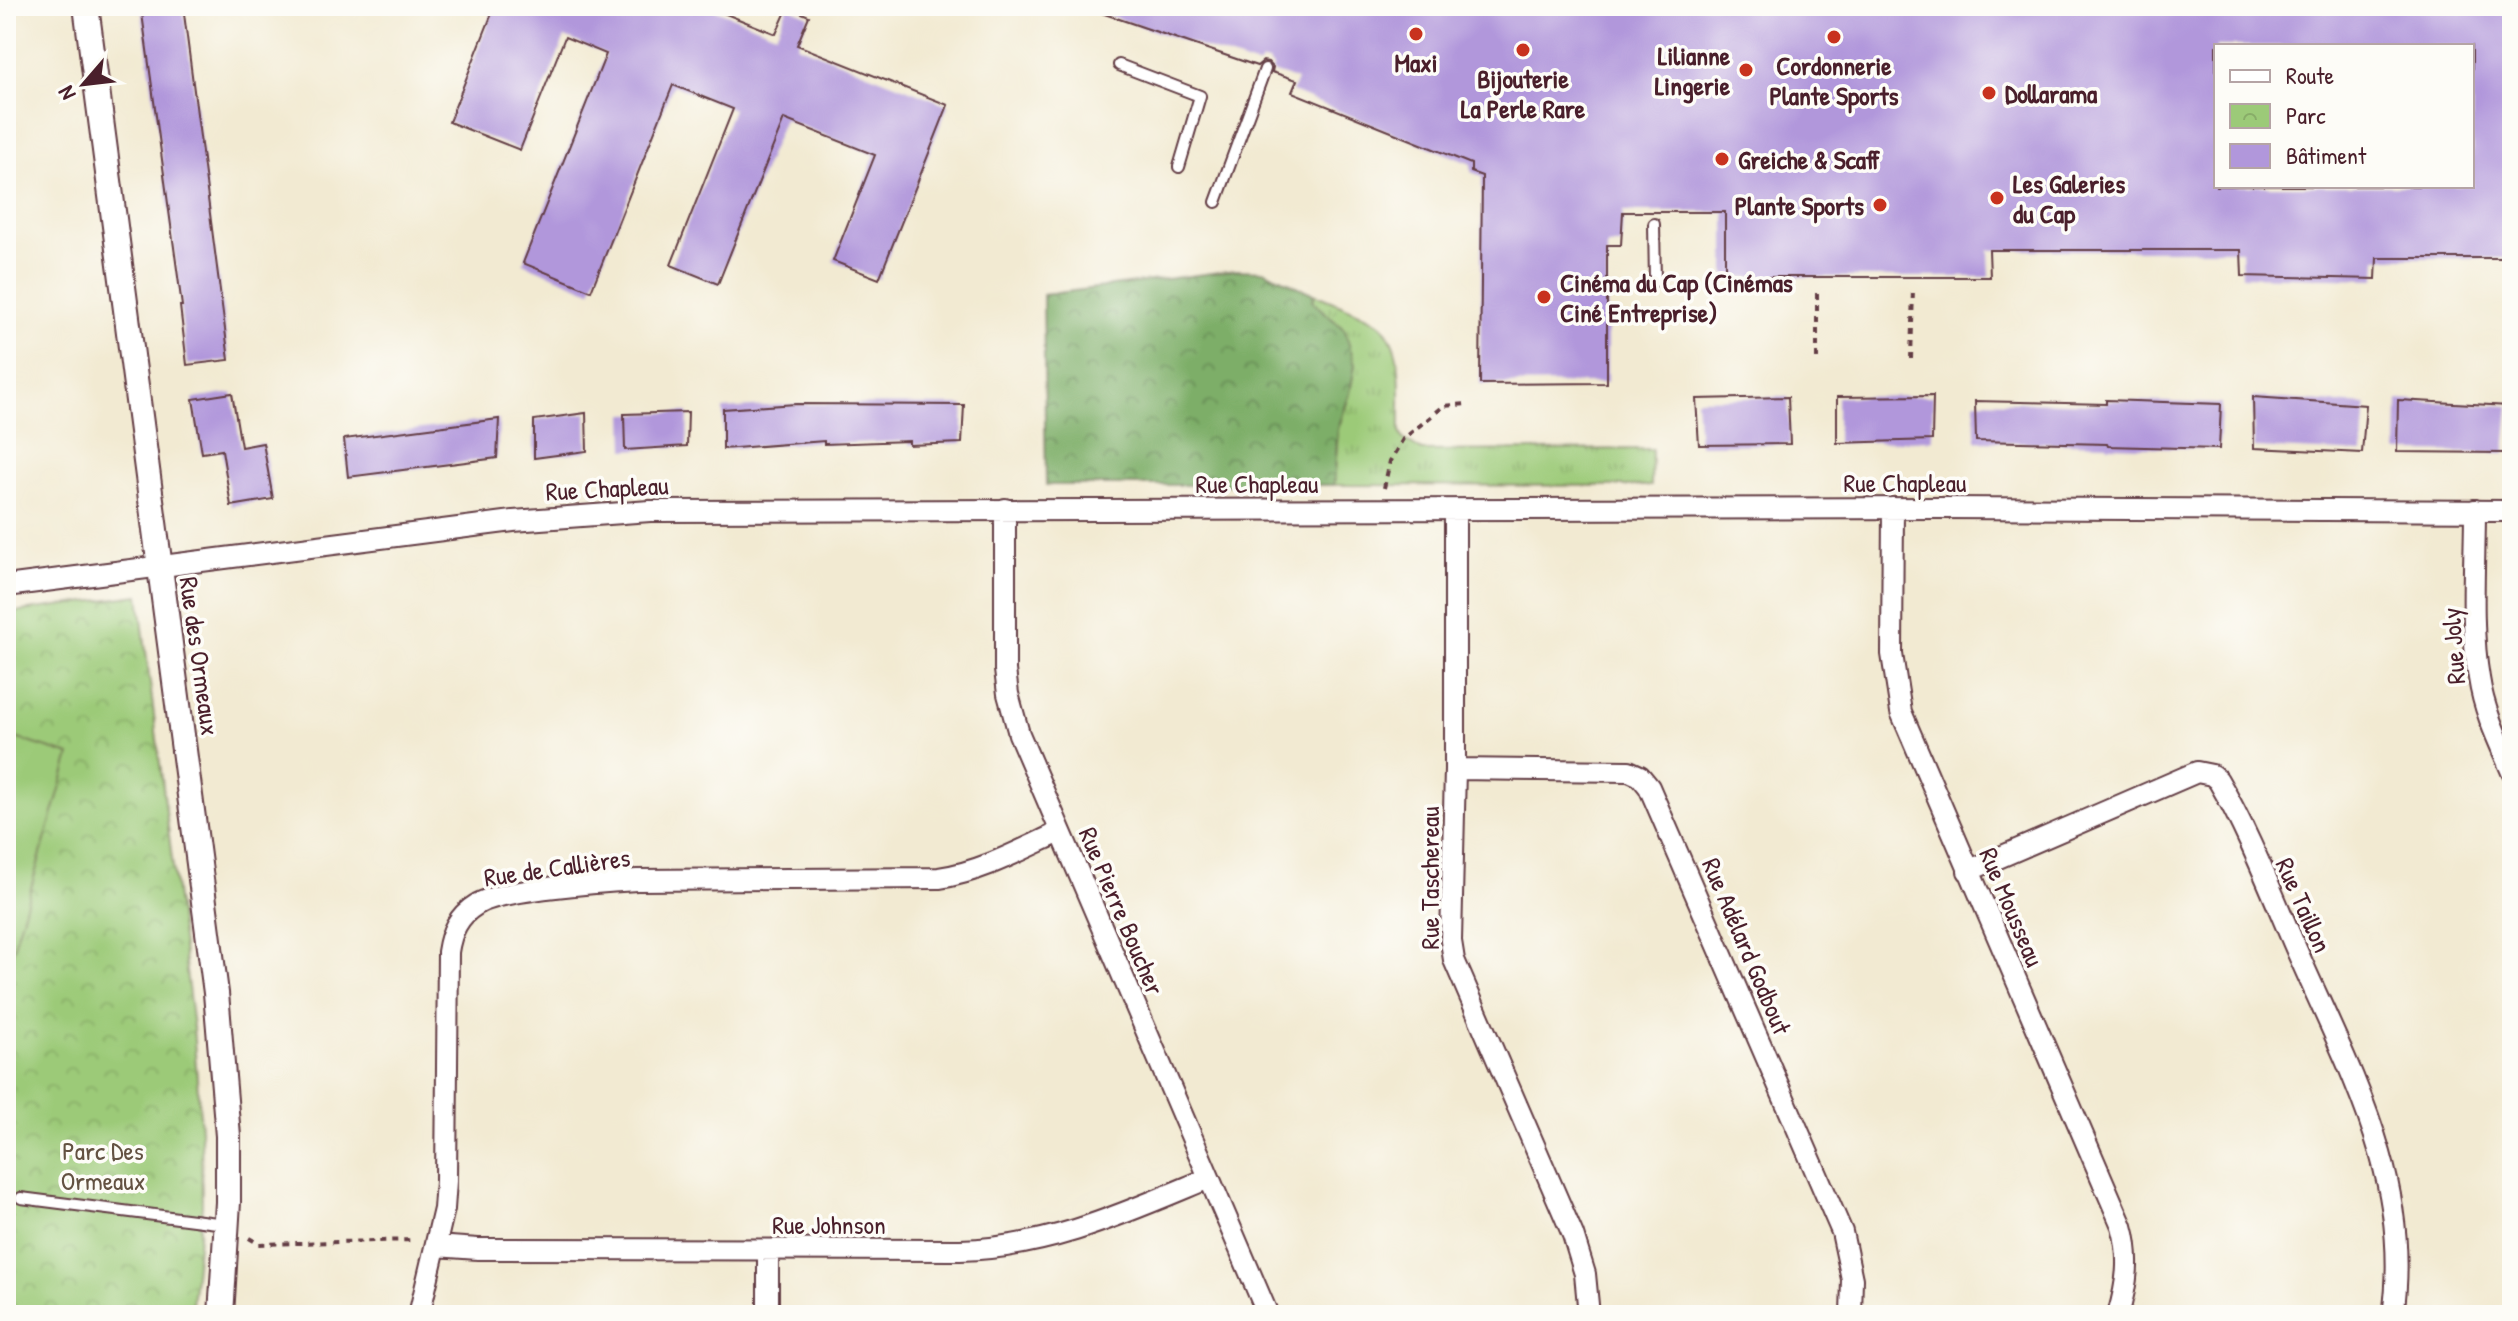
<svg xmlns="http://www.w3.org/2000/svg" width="2518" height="1321" font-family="'Patrick Hand',sans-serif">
	<defs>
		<pattern id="grass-tufts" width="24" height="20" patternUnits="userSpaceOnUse" patternTransform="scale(2)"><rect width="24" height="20" fill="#9cca78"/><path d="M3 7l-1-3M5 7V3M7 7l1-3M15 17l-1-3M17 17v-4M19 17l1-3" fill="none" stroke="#88ad68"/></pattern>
		<pattern id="forest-crowns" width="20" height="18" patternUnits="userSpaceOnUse" patternTransform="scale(2)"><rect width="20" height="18" fill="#7dae68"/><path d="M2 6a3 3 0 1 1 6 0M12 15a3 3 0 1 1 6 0" fill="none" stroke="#688d56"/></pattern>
		<pattern id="park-crowns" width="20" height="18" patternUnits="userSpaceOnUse" patternTransform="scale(2)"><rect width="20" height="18" fill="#9cca78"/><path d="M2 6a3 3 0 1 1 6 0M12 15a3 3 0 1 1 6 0" fill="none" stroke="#88ad68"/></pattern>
	</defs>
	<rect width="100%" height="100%" fill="#fdfcf7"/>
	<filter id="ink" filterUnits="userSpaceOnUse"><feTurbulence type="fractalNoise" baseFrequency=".0125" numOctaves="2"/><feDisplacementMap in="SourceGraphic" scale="16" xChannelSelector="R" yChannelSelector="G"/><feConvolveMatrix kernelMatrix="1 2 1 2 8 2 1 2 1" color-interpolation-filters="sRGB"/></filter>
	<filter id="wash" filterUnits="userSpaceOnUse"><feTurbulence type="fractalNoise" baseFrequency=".006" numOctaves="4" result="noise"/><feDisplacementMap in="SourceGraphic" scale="32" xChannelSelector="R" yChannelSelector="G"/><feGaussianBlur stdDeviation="1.8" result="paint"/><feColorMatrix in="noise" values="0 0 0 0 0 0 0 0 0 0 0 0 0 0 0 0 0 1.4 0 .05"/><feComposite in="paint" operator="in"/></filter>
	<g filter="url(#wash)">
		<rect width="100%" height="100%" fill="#f2ead2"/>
		<!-- grass -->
		<path fill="url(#grass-tufts)" stroke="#737452" stroke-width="2" d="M 1314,294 C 1330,301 1370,315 1381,325 C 1406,350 1399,399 1400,432 L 1403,439 L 1422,451 L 1652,449 L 1651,486 L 1334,485 L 1338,429 L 1350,393 L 1312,301 Z"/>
		<!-- forest -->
		<path fill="url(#forest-crowns)" stroke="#64664a" stroke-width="2" d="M 1235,270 L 1265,271 L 1314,294 L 1312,301 L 1345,330 L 1355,365 L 1350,393 L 1338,429 L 1334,485 L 1046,485 L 1043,295 Z"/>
		<!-- park -->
		<path fill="url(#park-crowns)" stroke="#737452" stroke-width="2" d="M 139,595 L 193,1027 L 201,1130 L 202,1206 L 191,1315 L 6,1315 L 6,613 Z"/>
		<!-- pitch -->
		<path fill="#9cca78" stroke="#737452" stroke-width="2" d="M 6,735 L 70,755 L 6,973 Z"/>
		<g id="blocks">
			<!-- building -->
			<path fill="#b197db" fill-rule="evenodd" d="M 141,6 L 183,6 L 229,360 L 187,365 L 180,306 L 182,306 Z
				M 495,6 L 706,6 L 776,34 L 788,7 L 809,16 L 797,45 L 948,105 L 879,279 L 833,261 L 875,155 L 784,119 L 718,284 L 671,265 L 733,109 L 673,85 L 591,291 L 523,263 L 606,54 L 565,37 L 520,150 L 449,122 Z
				M 1091,6 L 2512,6 L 2512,258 L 2377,258 L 2376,279 L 2242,276 L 2241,250 L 1989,250 L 1990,277 L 1725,277 L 1725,212 L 1623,212 L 1621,245 L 1607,245 L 1607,383 L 1480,384 L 1482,176 L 1471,172 L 1471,164 L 1292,92 L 1297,80 L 1272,72 L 1273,67 L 1268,62 L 1263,61 L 1257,66 L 1090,9 ZM 2216,46 L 2472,46 L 2472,186 L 2216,186 Z
				M 232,393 L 241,447 L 263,443 L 273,499 L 231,506 L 222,450 L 202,453 L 193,399 Z
				M 1933,396 L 1932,440 L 1837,443 L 1837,397 Z
				M 1788,397 L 1790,444 L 1699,445 L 1696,399 Z
				M 2253,397 L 2366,405 L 2362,453 L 2254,448 Z
				M 2106,400 L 2221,404 L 2219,449 L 2108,446 L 2107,444 L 1976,441 L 1975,401 L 2106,404 Z
				M 2398,400 L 2509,406 L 2505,453 L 2397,452 Z
				M 796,404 L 964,405 L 962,443 L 909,445 L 909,441 L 824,444 L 824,441 L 723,449 L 723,409 Z
				M 688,412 L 687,446 L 625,450 L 624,414 Z
				M 586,413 L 587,451 L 534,458 L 534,420 Z
				M 499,419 L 497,458 L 348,477 L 344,439 Z"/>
		</g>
	</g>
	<g filter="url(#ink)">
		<use href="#blocks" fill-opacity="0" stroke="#633d44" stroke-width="2"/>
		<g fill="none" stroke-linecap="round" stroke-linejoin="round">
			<defs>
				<path id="service" d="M 1119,65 L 1200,96 L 1179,167
					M 1216,202 L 1265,69
					M 1654,224 L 1655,281
					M 21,1198 L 225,1224"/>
				<path id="minor" d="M 1893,508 L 1892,654 L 1901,712 L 2122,1226 C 2131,1258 2127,1284 2118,1315
					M 1005,509 L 1005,670 L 1008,694 L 1019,734 L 1268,1315
					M 1455,510 L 1455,769 L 1451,941 L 1454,960 L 1461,976 L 1573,1235 L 1585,1274 L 1589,1315
					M 2475,510 C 2475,564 2470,626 2479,678 C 2484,712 2499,742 2512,772
					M 6,586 L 513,521 L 650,511 L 1942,508 L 2512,511
					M 1455,769 L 1629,771 L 1640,776 L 1649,787 L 1842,1232 L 1852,1279 L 1851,1315
					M 1968,871 L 2197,772 L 2212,775 L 2218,780 C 2248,831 2273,896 2297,951 C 2349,1070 2413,1181 2393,1315
					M 436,1246 L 478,1249 L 960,1250 C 1050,1248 1127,1212 1209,1178
					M 419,1315 L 444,1209 L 446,1181 L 448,952 C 451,932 458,916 476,905 C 499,889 605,882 637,880 L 939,878 C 981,872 1021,850 1060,832
					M 768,1315 L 768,1250"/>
				<path id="tertiary" d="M 86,6 L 216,993 L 228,1136 L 228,1202 L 221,1315"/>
			</defs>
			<!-- service casing -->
			<use href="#service" stroke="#633d44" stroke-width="14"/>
			<!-- minor casing -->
			<use href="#minor" stroke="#633d44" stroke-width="24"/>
			<!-- tertiary casing -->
			<use href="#tertiary" stroke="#633d44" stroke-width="28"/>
			<!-- path -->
			<path stroke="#633d44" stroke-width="4" stroke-dasharray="6 6" stroke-linecap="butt" d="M 1817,359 L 1817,289
				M 1911,359 L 1913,289
				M 1384,488 L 1390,461 L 1403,439 L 1444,406 L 1467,404
				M 6,1227 L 15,1211
				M 249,1238 L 259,1244 L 415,1240"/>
			<!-- service -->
			<use href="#service" stroke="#fff" stroke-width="10"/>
			<!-- minor -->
			<use href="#minor" stroke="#fff" stroke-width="20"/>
			<!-- tertiary -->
			<use href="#tertiary" stroke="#fff" stroke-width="24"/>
		</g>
	</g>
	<!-- markers -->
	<g fill="#c8321e" stroke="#fdfcf7" stroke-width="3">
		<circle cx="1416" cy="34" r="8"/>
		<circle cx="1834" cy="37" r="8"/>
		<circle cx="1523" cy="50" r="8"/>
		<circle cx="1746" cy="70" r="8"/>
		<circle cx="1989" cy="93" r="8"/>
		<circle cx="1722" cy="159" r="8"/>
		<circle cx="1997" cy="198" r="8"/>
		<circle cx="1880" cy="205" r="8"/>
		<circle cx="1544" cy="297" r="8"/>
	</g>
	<g text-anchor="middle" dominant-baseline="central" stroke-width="7" stroke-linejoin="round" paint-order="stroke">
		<!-- poi labels -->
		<g font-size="26" font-weight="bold" fill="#4a1f2b" stroke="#fdfcf7" text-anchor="start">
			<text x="1730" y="55" text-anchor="end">Lilianne<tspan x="1730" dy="30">Lingerie</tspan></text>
			<text x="1416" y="62" text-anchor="middle">Maxi</text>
			<text x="1834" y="65" text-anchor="middle">Cordonnerie<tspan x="1834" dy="30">Plante Sports</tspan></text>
			<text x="1523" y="78" text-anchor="middle">Bijouterie<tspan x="1523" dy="30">La Perle Rare</tspan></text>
			<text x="2005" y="93">Dollarama</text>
			<text x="1738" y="159">Greiche &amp; Scaff</text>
			<text x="2013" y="183">Les Galeries<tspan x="2013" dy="30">du Cap</tspan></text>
			<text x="1864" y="205" text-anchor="end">Plante Sports</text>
			<text x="1560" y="282">Cinéma du Cap (Cinémas<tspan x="1560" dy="30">Ciné Entreprise)</tspan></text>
		</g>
		<!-- street labels -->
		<g font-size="26" fill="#4a1f2b" stroke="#fdfcf7">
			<text x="1905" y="482">Rue Chapleau</text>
			<text x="1257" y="483">Rue Chapleau</text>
			<text transform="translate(607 488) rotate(-3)">Rue Chapleau</text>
			<text transform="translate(2453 646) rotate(-94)">Rue Joly</text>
			<text transform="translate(200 656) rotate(82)">Rue des Ormeaux</text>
			<text transform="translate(557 867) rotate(-8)">Rue de Callières</text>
			<text transform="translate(1429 878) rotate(-90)">Rue Taschereau</text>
			<text transform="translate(2304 905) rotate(66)">Rue Taillon</text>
			<text transform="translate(2012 907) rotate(67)">Rue Mousseau</text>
			<text transform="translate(1122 911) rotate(67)">Rue Pierre Boucher</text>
			<text transform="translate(1747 946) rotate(67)">Rue Adélard Godbout</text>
			<text x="829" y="1224">Rue Johnson</text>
		</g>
		<!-- park labels -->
		<g font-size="26" fill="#635242" stroke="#fdfcf7">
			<text x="103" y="1150">Parc Des<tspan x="103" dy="30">Ormeaux</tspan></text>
		</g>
	</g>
	<!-- margin -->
	<rect width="2518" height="1321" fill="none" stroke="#fdfcf7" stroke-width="32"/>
	<!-- legend -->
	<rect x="2214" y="44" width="260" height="144" fill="#fdfcf7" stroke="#b5a4a5" stroke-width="2"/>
	<rect x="2230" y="70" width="40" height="12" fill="#ffffff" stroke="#b5a4a5" stroke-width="2"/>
	<text x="2286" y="84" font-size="24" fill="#4a1f2b">Route</text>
	<rect x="2230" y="104" width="40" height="24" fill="url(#park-crowns)" stroke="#b5a4a5" stroke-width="2"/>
	<text x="2286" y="124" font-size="24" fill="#4a1f2b">Parc</text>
	<rect x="2230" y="144" width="40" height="24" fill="#b197db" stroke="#b5a4a5" stroke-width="2"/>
	<text x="2286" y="164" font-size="24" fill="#4a1f2b">Bâtiment</text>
	<!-- north arrow -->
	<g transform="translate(84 84) rotate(242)" stroke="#fdfcf7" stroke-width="6" paint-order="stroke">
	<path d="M0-6L14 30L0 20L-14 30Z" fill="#4a1f2b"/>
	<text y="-12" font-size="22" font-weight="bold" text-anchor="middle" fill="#4a1f2b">N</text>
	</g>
</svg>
